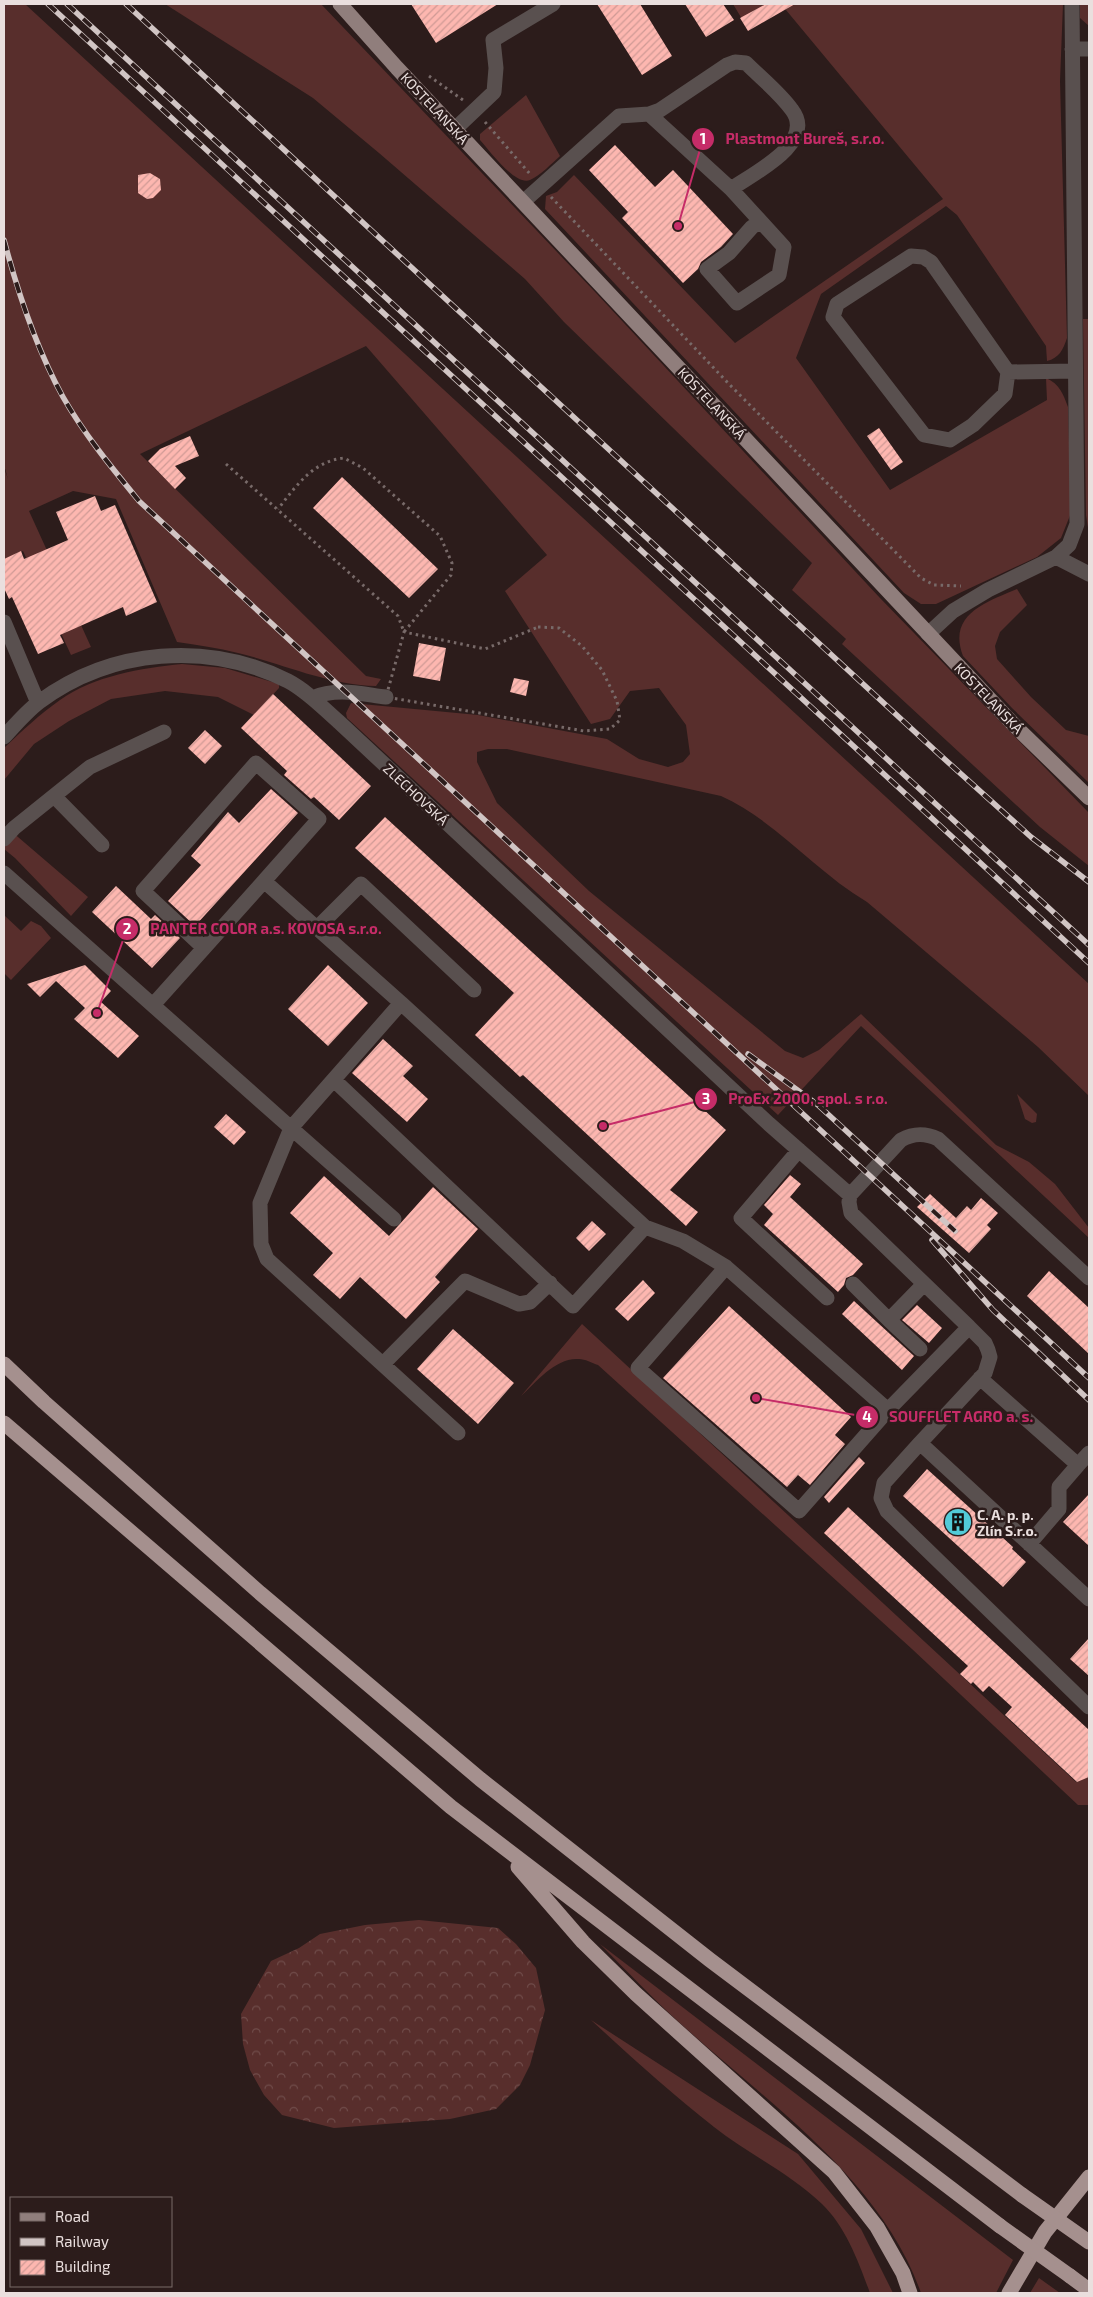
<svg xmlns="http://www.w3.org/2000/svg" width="1093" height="2297" font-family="'Exo 2',sans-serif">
	<defs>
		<pattern id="forest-crowns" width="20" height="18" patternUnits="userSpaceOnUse" patternTransform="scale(1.25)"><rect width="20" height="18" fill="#582e2c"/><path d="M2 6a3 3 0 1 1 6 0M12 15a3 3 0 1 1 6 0" fill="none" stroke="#704c4a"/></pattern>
		<pattern id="building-hatch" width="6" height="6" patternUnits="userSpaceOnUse" patternTransform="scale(1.25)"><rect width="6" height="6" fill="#fdb7b0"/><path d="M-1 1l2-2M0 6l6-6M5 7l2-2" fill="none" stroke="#cf9a95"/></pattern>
	</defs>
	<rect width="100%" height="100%" fill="#2c1c1b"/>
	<!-- grass -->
	<path fill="#582e2c" d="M 4,4 L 25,4 L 1089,984 L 1089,1096 L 1038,1047 L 867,902 C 815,871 776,821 721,796 L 507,749 L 488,749 L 477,752 L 477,762 L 497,803 L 589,891 L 785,1051 L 803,1058 L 819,1050 L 861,1014 L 996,1145 L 1029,1162 L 1055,1184 L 1089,1228 L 1089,1238 L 861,1026 L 778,1115 L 347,718 L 346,713 L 351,703 L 478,715 L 607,739 L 639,759 L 668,767 L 683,762 L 690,754 L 686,725 L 659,688 L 630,691 L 610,719 L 591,724 L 505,591 L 547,555 L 366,346 L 140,454 L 366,676 L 381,679 L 376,686 C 328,685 283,664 238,653 C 218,648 197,645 177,642 L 116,499 L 73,491 L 29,511 L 91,647 L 71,655 L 23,551 L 4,559 L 4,468 L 8,479 L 4,465 Z
		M 165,4 L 321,4 L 597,294 L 880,598 L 1089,813 L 1089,866 L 1040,827 L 842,644 L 846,639 L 792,590 L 812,563 L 564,322 L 525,279 L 379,153 L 313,98 Z
		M 733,4 L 766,4 L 742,19 Z
		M 781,4 L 1063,4 L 1060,81 L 1067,338 C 1063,350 1059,358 1047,361 L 1046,346 L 957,215 L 946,206 L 821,294 L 796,358 L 890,490 L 1047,400 L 1046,378 C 1060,384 1063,394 1068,407 L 1071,513 L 1061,538 L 1037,557 L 936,604 L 921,604 L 904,593 L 545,209 L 546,196 L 557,192 L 574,175 L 735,343 L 943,199 Z
		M 1080,4 L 1089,4 L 1089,26 L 1080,18 Z
		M 526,95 L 560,156 C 552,163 540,176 530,180 C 515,186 489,150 480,140 L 480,134 Z
		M 1083,319 L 1089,319 L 1089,534 L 1086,515 Z
		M 1017,589 L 1027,605 L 1000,632 L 995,646 L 997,659 L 1031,697 L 1066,730 L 1089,736 L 1089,783 L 1012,708 L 963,656 C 947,614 987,602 1017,589 Z
		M 182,664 L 225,668 L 279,684 L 279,688 L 254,715 L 218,697 L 165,691 L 111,699 L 69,721 L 34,744 L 4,780 L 4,748 C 22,731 40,714 60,700 C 94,676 141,668 182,664 Z
		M 4,825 L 88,897 L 71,916 L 15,858 L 4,849 Z
		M 4,915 L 21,931 L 31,921 L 41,926 L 51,938 L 11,980 L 4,973 Z
		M 1017,1094 L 1037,1114 L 1036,1122 L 1032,1123 L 1025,1119 Z
		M 582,1324 L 1076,1782 L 1089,1777 L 1089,1805 L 1078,1805 L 912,1649 L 598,1365 C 592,1363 585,1359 579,1359 C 556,1357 536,1382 521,1396 Z
		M 600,1944 L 1013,2260 L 996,2293 L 921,2293 C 882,2180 767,2102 681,2024 C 653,1999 627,1971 600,1944 Z
		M 591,2020 L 798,2154 L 861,2229 L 893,2293 L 870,2293 C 859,2263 846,2227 822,2204 C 790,2173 748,2154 714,2127 C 671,2093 631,2057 591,2020 Z
		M 1039,2278 L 1060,2293 L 1030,2293 Z"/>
	<!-- forest -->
	<path fill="url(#forest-crowns)" d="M 419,1920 L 498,1928 L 516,1944 L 536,1968 L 545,2010 L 530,2065 L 520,2085 L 496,2109 L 450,2119 L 334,2128 L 282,2115 L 264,2095 L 250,2070 L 243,2044 L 241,2014 L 271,1961 L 299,1948 L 320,1934 L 365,1925 Z"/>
	<!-- building -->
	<path fill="url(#building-hatch)" d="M 411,4 L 498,4 L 436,43 Z
		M 597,4 L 640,4 L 672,56 L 642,75 Z
		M 685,4 L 723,4 L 734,20 L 706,37 Z
		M 766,4 L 795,4 L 748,31 L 740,18 Z
		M 615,145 L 655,187 L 673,170 L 733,234 L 721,247 L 701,262 L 698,269 L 683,283 L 622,218 L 628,212 L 589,170 Z
		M 150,173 L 160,179 L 161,190 L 153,198 L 147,199 L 138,193 L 138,175 Z
		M 879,428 L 903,462 L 891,470 L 867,436 Z
		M 190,436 L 199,456 L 175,466 L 186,478 L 175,489 L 148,461 L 160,449 Z
		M 342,477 L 438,569 L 409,598 L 313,508 Z
		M 95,496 L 101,511 L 115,505 L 157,602 L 126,616 L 123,607 L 60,635 L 64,643 L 38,654 L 12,597 L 9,599 L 4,588 L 4,559 L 21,551 L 24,559 L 68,540 L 56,512 Z
		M 419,643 L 446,648 L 440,681 L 413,676 Z
		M 514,678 L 529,681 L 526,696 L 510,692 Z
		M 273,694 L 371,786 L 339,820 L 314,797 L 311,799 L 284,775 L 287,771 L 241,728 Z
		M 205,730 L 222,746 L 205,764 L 188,748 Z
		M 271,789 L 298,813 L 195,926 L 168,901 L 201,865 L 191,856 L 228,812 L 239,823 Z
		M 385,817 L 726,1130 L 670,1190 L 698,1212 L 686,1226 L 523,1075 L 520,1077 L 475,1035 L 514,993 L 355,848 Z
		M 116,886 L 151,919 L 155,915 L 180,938 L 152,968 L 92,912 Z
		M 85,965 L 111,991 L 101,1002 L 139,1036 L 118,1058 L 74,1019 L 85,1008 L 56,981 L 40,997 L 27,984 Z
		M 328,965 L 368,1003 L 328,1046 L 288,1009 Z
		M 383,1039 L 413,1066 L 403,1076 L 428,1099 L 407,1122 L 352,1073 Z
		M 226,1114 L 246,1132 L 234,1145 L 214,1127 Z
		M 790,1175 L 801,1184 L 790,1197 L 863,1264 L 853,1275 L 846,1278 L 844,1285 L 838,1292 L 764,1225 L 773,1214 L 764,1205 Z
		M 324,1176 L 389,1236 L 433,1187 L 478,1229 L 435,1277 L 440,1282 L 406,1319 L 360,1277 L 340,1299 L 313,1275 L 333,1253 L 290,1213 Z
		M 930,1194 L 956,1218 L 967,1206 L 971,1210 L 981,1198 L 998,1213 L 987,1225 L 991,1229 L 969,1253 L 917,1207 Z
		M 592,1221 L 606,1234 L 589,1251 L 576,1238 Z
		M 1049,1271 L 1089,1308 L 1089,1354 L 1027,1296 Z
		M 643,1280 L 655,1293 L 628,1321 L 615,1309 Z
		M 854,1301 L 914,1356 L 902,1370 L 842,1314 Z
		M 917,1305 L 942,1328 L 929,1343 L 902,1320 Z
		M 729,1306 L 851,1417 L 835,1435 L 845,1444 L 810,1485 L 798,1475 L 787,1487 L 663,1378 Z
		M 453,1329 L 514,1383 L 478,1424 L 417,1369 Z
		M 859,1457 L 865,1463 L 829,1503 L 824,1497 Z
		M 927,1469 L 1013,1547 L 1012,1549 L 1026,1562 L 1003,1587 L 903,1496 Z
		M 1089,1494 L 1089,1546 L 1063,1522 Z
		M 848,1507 L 1089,1730 L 1089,1777 L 1077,1782 L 1005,1715 L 1012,1707 L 989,1686 L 983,1692 L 973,1682 L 971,1684 L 960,1674 L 968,1666 L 824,1533 Z
		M 1089,1638 L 1089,1676 L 1070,1659 Z"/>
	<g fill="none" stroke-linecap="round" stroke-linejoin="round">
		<!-- path -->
		<path stroke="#786a69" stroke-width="3" stroke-dasharray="2.5 4" stroke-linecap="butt" d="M 429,76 L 463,100
			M 485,122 L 530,174
			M 551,197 L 729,384 L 921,578 L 934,585 L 961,586
			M 226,464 L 398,616 L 404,632 L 451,575 L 452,563 L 440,536 L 363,468 L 344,458 C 313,461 296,486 278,509
			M 538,627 L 559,628 L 582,646 L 602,670 L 617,701 L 620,720 L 610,729 L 584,731 L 386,697 L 404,632 L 485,649 Z"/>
		<!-- minor -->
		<path stroke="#59504f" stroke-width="15" d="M 1072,49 L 1089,49
			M 649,114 L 660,110 L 727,65 L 735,62 L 746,63 C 761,78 780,93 792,110 C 817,143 752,174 731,189
			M 455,129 L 494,92 L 496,68 L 493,40 L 553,4
			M 523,202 L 619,116 L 649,114 L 731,189 L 784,247 L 779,275 L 737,303 L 707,269 L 729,253 L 752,227 L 760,222
			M 1008,372 L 931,262 L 923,257 L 911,256 L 837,304 L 833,317 L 924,435 L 950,440 L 973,425 L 1005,394 L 1008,372 L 1075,371
			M 1056,557 L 1089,574
			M 4,622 L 38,703
			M 928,634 L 953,611 L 988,590 L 1056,557 L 1069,545 L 1077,524 L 1072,4
			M 312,698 C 337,687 361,694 386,697
			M 4,737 C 15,725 26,712 39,702 C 112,648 208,641 288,681 C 307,691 323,708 339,722 L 769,1124 L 850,1195
			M 54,796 L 102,845
			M 4,839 L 14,828 L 90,767 L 164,732
			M 4,873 L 291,1128 L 401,1003 L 264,881 L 153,1005
			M 317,928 L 361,884 L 474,990
			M 204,948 L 143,891 L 256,763 L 319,819 L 264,881
			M 334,1080 L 573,1306 L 645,1227 L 401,1003
			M 799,1150 L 741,1218 L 827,1298
			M 394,1219 L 291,1128 L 260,1203 L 261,1244 L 267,1259 L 458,1433
			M 645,1227 L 683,1241 L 726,1267 L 888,1410 L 969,1327 L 851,1213 L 849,1202 L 850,1195 L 901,1140 C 914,1133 925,1133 938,1139 L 1089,1278
			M 726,1267 L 638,1368 L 799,1511 L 888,1410
			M 853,1284 L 889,1320 L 924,1284
			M 889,1320 L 920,1349
			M 383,1364 L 465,1281 L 519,1304 L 530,1302 L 550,1283
			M 980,1378 L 1078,1465 L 1089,1453
			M 920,1443 L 985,1373 L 990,1357 L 988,1350 L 985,1343 L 969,1327
			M 1029,1544 L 1059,1509 L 1059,1487 L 1078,1465
			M 1089,1599 L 920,1443 L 884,1483 L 881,1498 L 887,1511 L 1089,1707"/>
		<!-- major -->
		<path stroke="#907e7c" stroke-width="15" d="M 340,4 L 397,68 L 1014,725 L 1089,798"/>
		<!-- highway -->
		<path stroke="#a5908e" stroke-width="15" d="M 4,1364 L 44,1402 L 260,1593 L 480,1779 L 710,1960 L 1022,2195
			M 4,1423 L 451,1807 L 1000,2226
			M 518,1867 L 583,1942 L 636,1994 L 834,2172 L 877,2227 L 903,2273 L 910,2293
			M 1070,2276 L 1089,2290
			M 1009,2293 L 1045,2232 L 1089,2177"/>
		<defs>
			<path id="rail" d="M 48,4 L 1089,963
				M 67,4 L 1089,945
				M 126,4 L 940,755 L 1031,837 L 1089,882
				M 4,240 C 18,293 36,348 63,397 C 84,434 112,468 139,501 L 1089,1378
				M 748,1054 L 818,1105 L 955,1231
				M 932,1240 L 993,1310 L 1089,1400"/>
		</defs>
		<!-- rail casing -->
		<use href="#rail" stroke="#d1c5c4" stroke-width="5.5"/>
		<!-- rail -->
		<use href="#rail" stroke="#2c1c1b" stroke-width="4" stroke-dasharray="11" stroke-linecap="butt"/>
		<!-- highway-bridge -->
		<path stroke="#a5908e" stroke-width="15" d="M 1022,2195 L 1089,2242
			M 1000,2226 L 1070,2276"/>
	</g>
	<!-- icons -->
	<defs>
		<symbol id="building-disc" viewBox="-11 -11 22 22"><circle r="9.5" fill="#52cbd8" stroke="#2c1c1b"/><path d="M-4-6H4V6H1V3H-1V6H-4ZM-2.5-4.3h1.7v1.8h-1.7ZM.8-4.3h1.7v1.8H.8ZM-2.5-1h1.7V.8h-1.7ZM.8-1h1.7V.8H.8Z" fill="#111"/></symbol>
	</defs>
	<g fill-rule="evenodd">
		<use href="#building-disc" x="942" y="1506" width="32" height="32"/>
	</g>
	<g text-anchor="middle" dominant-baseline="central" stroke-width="5" stroke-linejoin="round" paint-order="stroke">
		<!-- street labels -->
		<g font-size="14" fill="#eadfde" stroke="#2c1c1b">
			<text transform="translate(435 108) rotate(47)">KOSTELANSKÁ</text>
			<text transform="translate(712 403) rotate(47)">KOSTELANSKÁ</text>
			<text transform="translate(989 698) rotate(46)">KOSTELANSKÁ</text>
			<text transform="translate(416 794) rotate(43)">ZLECHOVSKÁ</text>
		</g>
		<!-- poi labels -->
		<g font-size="14" font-weight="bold" fill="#eadfde" stroke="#2c1c1b" text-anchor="start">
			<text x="977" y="1514">C. A. p. p.<tspan x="977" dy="16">Zlín S.r.o.</tspan></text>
		</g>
	</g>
	<!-- callouts -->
	<path fill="none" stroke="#c62c68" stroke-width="2" d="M678 226L703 139M97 1013L127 929M603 1126L706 1099M756 1398L867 1417"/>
	<g fill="#c62c68" stroke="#2c1c1b" stroke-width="2">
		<circle cx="678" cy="226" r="5"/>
		<circle cx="97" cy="1013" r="5"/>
		<circle cx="603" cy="1126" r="5"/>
		<circle cx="756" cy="1398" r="5"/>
		<circle cx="703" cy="139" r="12"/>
		<circle cx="127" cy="929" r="12"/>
		<circle cx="706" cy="1099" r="12"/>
		<circle cx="867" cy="1417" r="12"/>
	</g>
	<g font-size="15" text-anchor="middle" font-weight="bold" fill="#fff">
		<text x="703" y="144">1</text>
		<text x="127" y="934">2</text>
		<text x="706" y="1104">3</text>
		<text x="867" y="1422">4</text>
	</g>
	<g font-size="15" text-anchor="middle" font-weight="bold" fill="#c62c68" stroke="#2c1c1b" stroke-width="5" stroke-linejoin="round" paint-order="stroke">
		<text x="805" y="144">Plastmont Bureš, s.r.o.</text>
		<text x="266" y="934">PANTER COLOR a.s. KOVOSA s.r.o.</text>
		<text x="808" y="1104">ProEx 2000, spol. s r.o.</text>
		<text x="961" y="1422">SOUFFLET AGRO a. s.</text>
	</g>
	<!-- border -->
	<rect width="1093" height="2297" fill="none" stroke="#eadfde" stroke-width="10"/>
	<!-- legend -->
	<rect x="10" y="2197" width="162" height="90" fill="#2c1c1b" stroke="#786a69"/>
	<rect x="20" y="2213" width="25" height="8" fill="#907e7c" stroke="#786a69"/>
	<text x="55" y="2222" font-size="15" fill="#eadfde">Road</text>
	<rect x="20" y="2238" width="25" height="8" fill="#d1c5c4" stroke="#786a69"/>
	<text x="55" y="2247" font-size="15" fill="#eadfde">Railway</text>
	<rect x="20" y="2260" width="25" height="15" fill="url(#building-hatch)" stroke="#786a69"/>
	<text x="55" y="2272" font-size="15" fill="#eadfde">Building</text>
</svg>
